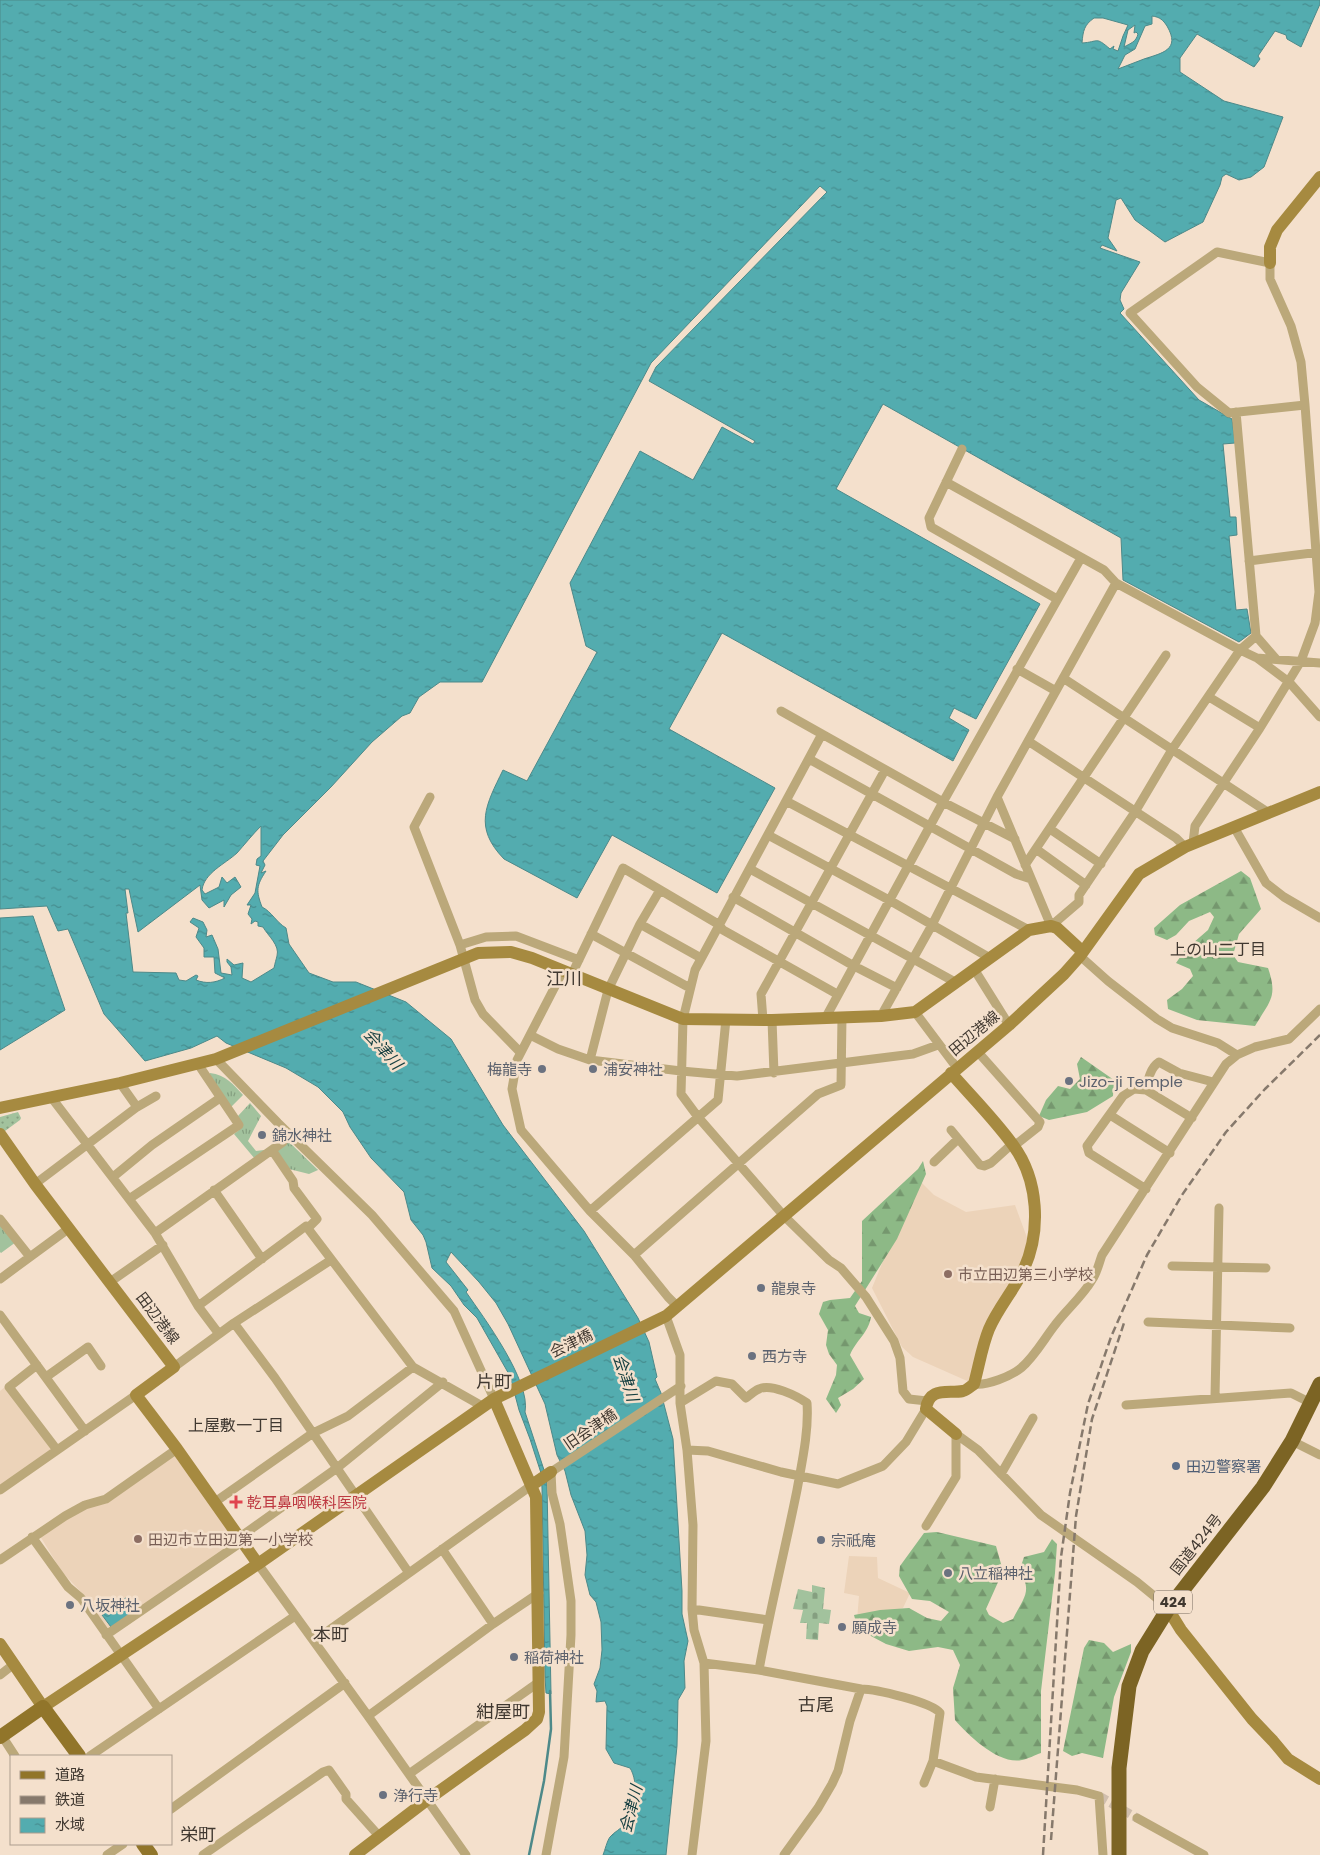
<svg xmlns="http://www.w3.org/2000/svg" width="1320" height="1855" font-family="Poppins,'Noto Sans JP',sans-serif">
	<defs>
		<pattern id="grass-dots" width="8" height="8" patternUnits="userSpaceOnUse" patternTransform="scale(1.25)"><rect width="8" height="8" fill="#a2c29d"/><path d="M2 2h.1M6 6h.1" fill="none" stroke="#859f80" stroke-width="1.8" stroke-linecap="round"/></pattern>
		<pattern id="forest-firs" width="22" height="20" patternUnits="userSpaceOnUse" patternTransform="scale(1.25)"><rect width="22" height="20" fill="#8db986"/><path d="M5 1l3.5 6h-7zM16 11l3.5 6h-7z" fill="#75976e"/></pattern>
		<pattern id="cemetery-stones" width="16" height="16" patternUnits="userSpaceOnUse" patternTransform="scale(1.25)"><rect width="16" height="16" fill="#a2c29d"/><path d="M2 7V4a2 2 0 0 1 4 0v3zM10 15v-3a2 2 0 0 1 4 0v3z" fill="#859f80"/></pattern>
		<pattern id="park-tufts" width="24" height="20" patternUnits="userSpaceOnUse" patternTransform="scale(1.25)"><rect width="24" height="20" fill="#a2c29d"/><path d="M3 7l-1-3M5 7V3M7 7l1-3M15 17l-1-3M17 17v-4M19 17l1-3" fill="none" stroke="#859f80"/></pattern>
		<pattern id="water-ripples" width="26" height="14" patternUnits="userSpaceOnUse" patternTransform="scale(1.25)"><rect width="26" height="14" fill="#53acaf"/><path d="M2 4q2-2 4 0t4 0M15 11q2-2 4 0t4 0" fill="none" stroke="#468d8f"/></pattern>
	</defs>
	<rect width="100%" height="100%" fill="#f4e0cc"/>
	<!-- built -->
	<path fill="#ecd3b9" d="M 917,1178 L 934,1195 L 966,1212 L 1015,1205 L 1029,1243 L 974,1384 L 913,1357 L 902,1347 L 872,1288 Z
		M 5,1387 L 57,1450 L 0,1490 L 0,1391 Z
		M 173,1454 L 237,1542 L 108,1631 L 84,1595 L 62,1572 L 40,1536 Z
		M 849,1556 L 877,1557 L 878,1578 L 910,1593 L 903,1608 L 857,1620 L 859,1596 L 844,1593 Z"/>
	<!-- grass -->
	<path fill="url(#grass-dots)" d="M 18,1112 L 21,1118 L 20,1120 L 5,1131 L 0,1129 L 0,1117 Z"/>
	<!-- forest -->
	<path fill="url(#forest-firs)" d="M 1241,871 L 1250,878 L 1261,909 L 1239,934 L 1233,955 L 1238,962 L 1268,968 C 1278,997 1270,1001 1255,1026 L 1197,1020 L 1168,1009 L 1167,1000 L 1182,989 L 1193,976 L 1190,969 L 1176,963 L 1185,950 L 1208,930 L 1214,917 L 1210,912 L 1189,921 L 1176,935 L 1167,940 L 1155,935 L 1154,928 L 1180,905 Z
		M 1081,1057 L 1114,1080 L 1113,1096 L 1087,1112 L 1049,1120 L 1039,1116 L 1046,1100 L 1058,1086 L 1070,1089 L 1080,1079 L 1077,1064 Z
		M 923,1161 L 926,1174 L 897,1239 L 855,1306 L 859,1313 L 871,1317 C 868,1334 856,1340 850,1355 L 864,1379 L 853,1389 L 838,1398 L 841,1405 L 836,1413 L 826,1399 L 836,1375 L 837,1365 L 829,1354 L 826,1345 L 828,1330 L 819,1314 L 823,1302 L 830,1300 L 850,1298 L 862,1281 L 862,1221 L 918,1169 Z
		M 937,1532 L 996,1546 L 1003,1571 L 986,1609 L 989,1615 L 1003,1623 L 1013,1619 C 1022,1600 1034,1590 1019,1572 L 1024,1557 L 1044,1552 L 1052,1539 L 1057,1544 L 1055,1573 L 1041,1691 L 1041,1753 C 1035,1755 1028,1759 1022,1760 C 999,1765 969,1736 955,1720 L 953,1688 L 960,1665 L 953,1650 L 938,1647 L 909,1651 L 886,1644 L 869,1635 L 859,1634 L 854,1615 L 880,1610 L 909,1608 L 927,1618 L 941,1621 L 949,1612 L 930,1601 L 912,1599 L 899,1576 L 900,1566 L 924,1533 Z
		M 1089,1640 L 1104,1643 L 1113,1652 L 1131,1644 L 1131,1652 L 1114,1697 L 1103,1758 L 1082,1753 L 1072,1756 L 1063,1751 L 1084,1648 Z"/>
	<!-- cemetery -->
	<path fill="url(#cemetery-stones)" d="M 812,1585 L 825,1588 L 823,1609 L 831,1610 L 829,1624 L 819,1623 L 818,1640 L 806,1639 L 807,1623 L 800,1623 L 803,1610 L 793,1609 L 798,1589 L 812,1592 Z"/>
	<!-- park -->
	<path fill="url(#park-tufts)" d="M 210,1073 C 226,1075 233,1084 243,1095 L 231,1107 L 209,1076 Z
		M 250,1103 L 261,1116 L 248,1141 L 256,1151 L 264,1150 L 266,1151 L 255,1159 L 234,1134 L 239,1130 L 238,1116 Z
		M 288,1141 L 318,1170 L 309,1174 L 289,1169 L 277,1151 Z
		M 0,1222 L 16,1242 L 1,1253 L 0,1252 Z"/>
	<!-- water -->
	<path fill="url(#water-ripples)" stroke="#4d8989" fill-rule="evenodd" d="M 0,0 L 1320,0 L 1320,4 L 1301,47 L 1287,39 L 1286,35 L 1275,31 L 1258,56 L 1260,59 L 1254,67 L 1197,34 L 1180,58 L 1180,72 L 1224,101 L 1283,117 L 1264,167 L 1251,177 L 1239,180 L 1226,174 L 1222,177 L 1220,185 L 1203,222 L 1165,242 L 1135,220 L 1121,198 L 1116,200 L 1108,238 L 1117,251 L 1102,245 L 1100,248 L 1140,262 L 1121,293 L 1120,300 L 1124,309 L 1120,313 L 1199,400 L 1232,419 L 1235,443 L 1223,444 L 1230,517 L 1236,517 L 1237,535 L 1229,536 L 1236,610 L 1247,609 L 1251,633 L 1239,642 L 1123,580 L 1121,538 L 883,404 L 836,489 L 1040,604 L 976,719 L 954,708 L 949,718 L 969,730 L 953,761 L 722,633 L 669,729 L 775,788 L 717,893 L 612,835 L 577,898 L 504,859 C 473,827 486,805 503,770 L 527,781 L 597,652 L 586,646 L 570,583 L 640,451 L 693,480 L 722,427 L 753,444 L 755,441 L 649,381 L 656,367 L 827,192 L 820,186 L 651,363 L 482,682 L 440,682 L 419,697 L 410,713 L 402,716 L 372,742 L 331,787 L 283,835 L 263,861 L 265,865 L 261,873 L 266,871 C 256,886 256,891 262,907 C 272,912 276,922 286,928 L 289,944 L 309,973 L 333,982 L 356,982 L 406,1002 L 451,1039 L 503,1125 L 584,1231 L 638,1318 L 649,1342 L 657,1377 L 655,1379 L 661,1393 L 673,1439 L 682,1591 L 682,1614 L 688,1641 L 684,1661 L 685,1688 L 678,1700 L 677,1746 L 666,1855 L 603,1855 C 605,1850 607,1841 610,1837 C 614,1832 621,1829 625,1824 C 636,1812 639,1782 630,1768 L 614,1763 L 606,1749 L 607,1706 L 605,1701 L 596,1702 L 597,1691 L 594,1684 L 600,1668 L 602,1650 L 601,1622 L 596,1602 L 590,1595 L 585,1575 L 587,1555 L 585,1531 L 571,1495 L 565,1471 L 557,1455 L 545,1404 L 508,1324 L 496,1303 L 479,1282 L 451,1252 L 446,1262 L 468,1290 L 466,1292 C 484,1318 531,1381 525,1412 L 545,1473 L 547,1485 L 551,1694 L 546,1693 L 545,1677 L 542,1488 L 541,1473 L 530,1439 L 519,1410 L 510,1376 L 477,1318 L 464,1305 L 451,1286 L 432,1268 L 426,1242 L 423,1235 L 411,1220 L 404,1192 L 371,1158 L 350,1127 L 343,1112 L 318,1087 L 286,1068 L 226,1043 L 217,1036 L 191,1048 L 145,1061 L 104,1014 L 68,929 L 58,931 L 47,906 L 0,909 ZM 1152,16 C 1160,17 1163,20 1167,26 C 1181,50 1162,53 1144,59 C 1135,62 1127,66 1118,69 L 1125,55 L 1135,49 L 1145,26 L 1152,24 ZM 1094,18 L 1103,18 L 1128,25 L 1123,36 L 1118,51 L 1113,49 L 1114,46 L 1110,49 C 1095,36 1099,42 1082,43 C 1083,31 1084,25 1094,18 ZM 1135,25 L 1134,33 L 1136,32 L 1138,34 C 1136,42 1131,43 1124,47 L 1128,30 ZM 261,826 L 261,856 L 257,859 L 256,865 L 260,866 L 255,893 L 247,905 L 251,905 L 248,914 L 252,919 L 251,924 L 255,921 L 258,922 L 258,926 L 263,927 C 268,936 280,945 277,956 C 276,960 275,963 274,968 L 251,982 L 242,978 L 243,963 L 234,965 L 227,959 L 227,962 L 231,967 L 232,975 L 221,973 L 218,949 L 212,935 L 206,937 L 207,930 L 203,922 L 193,918 L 190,922 L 199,928 L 196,937 L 204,948 L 204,957 L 214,957 L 215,973 L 225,978 C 215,983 206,984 196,980 L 198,976 L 196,975 L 186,981 L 179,980 L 176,973 L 133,972 L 126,913 L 128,913 L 125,889 L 129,889 L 138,932 L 200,885 L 202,900 L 209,908 L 224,900 L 224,907 L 231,895 L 241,887 L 235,877 L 227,883 L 222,877 L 219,887 L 205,894 L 202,890 C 204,873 225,864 237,853 C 245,844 252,835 261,826 Z
		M 33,916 L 65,1010 L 0,1050 L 0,918 Z
		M 127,1597 L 136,1610 L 111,1627 L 102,1615 Z"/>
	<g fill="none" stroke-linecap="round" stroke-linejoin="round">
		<!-- stream -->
		<path stroke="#4d8989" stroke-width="2.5" d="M 529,1855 L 544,1781 L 551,1729 L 550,1691"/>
		<!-- street-tunnel -->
		<path stroke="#d0bead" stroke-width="9" stroke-dasharray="9 4.5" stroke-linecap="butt" d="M 1099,1796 L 1137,1818"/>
		<!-- street -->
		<path stroke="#bba87a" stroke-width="9" d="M 1236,412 L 1256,636 L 1276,659
			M 962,449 L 929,518 L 931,527 L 1057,599
			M 946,482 L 1104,570 L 1116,583 L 1240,650 L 1257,658 L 1320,663
			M 1249,561 L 1320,552
			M 1257,658 L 1289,682 L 1320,717
			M 1017,669 L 1056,691
			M 1063,678 L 1269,813
			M 1209,697 L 1260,728
			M 781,711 L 943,802 L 1015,839
			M 822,734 L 695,970 L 683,1019 L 681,1094 L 698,1117 L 784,1216 L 829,1260 L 841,1268 L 866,1297 L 894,1341 L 900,1358 L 903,1391 L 909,1399 L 927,1401
			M 1028,741 L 1176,838 L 1185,847
			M 809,759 L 1016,874 L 1031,879
			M 430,797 L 414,827 L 460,945
			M 997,797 L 1051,926 L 1079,902 L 1079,895 L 1135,812 L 1173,748 L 1240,650 L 1256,636
			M 786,801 L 1029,930
			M 1234,827 L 1266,883 L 1284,897 L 1320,918
			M 1050,829 L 1101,864
			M 768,835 L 889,900 L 990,958
			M 1193,843 L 1195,826 L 1260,728 L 1301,661 L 1315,623 L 1319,592 L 1305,405 L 1301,362 L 1291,326 L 1270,279 L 1270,263 L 1217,252 L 1130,313 L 1197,387 L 1229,413 L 1305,405
			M 1036,849 L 1086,885
			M 1025,865 L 1166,655
			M 750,869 L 955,982
			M 733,897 L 854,966 L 897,988
			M 640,924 L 701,958
			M 591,934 L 690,988
			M 1080,956 L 1108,981 L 1157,1019 L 1172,1028 L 1218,1043 L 1237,1055
			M 974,969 L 1009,1025
			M 563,971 L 517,1060 L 512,1089 L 521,1130 L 590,1211 L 634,1255 L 668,1297 L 678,1307
			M 572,974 L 623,868 L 718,924 L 723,930 L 837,994
			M 915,1012 L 957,1068
			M 881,1016 L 932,925 L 997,797 L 1116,583
			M 826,1017 L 943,802 L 1081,558
			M 763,1020 L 761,994 L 885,770
			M 772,1020 L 774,1073
			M 530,1035 L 558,1049 L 590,1060 L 681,1071 L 737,1076 L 913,1054 L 938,1045
			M 977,1051 L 1040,1122 L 1038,1127 L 1014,1146
			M 520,1052 L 483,1014 L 475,1000 L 460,945 L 486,937 L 516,936 L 579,960
			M 216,1059 L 278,1123 L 372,1215 L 454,1311 L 494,1399
			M 590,1060 L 608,990 L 640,924 L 660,890
			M 1146,1090 C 1148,1080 1150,1068 1159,1062 L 1179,1073 L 1213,1082
			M 51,1097 L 155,1233 L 198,1306 L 219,1334
			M 137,1107 L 156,1096
			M 1110,1115 L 1170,1153
			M 951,1130 L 980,1165 L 984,1166 L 991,1163 L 1012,1144
			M 272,1150 L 293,1181 L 294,1188 L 317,1219 L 308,1228
			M 934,1162 L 958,1139
			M 113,1177 L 152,1145 L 220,1098
			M 35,1184 L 137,1107 L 120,1083
			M 1146,1189 L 1089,1153 L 1087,1146 L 1123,1096 L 1134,1089 L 1146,1090 L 1192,1118
			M 214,1190 L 262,1259
			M 129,1199 L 239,1125 L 198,1064
			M 590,1211 L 718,1100 L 726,1019
			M 0,1219 L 30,1257
			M 155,1233 L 283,1142 L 284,1139 L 289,1134
			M 634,1255 L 818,1094 L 841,1085 L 842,1017
			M 1172,1266 L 1266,1268
			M 0,1279 L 68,1229
			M 110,1282 L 163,1245
			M 198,1306 L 306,1226 L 413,1367 L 482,1406
			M 0,1315 L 85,1431
			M 666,1316 L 680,1355 L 680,1403 L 687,1450 L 693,1525 L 692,1609 L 694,1630 L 704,1663 L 706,1741 L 692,1855
			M 1148,1322 L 1290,1328
			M 234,1323 L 275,1378 L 409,1573
			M 37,1365 L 9,1387 L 57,1450
			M 174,1367 L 234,1323 L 331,1260
			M 46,1377 L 88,1347 L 101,1366
			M 974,1384 C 987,1386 1011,1376 1021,1368 C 1035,1356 1044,1339 1055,1325 C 1066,1310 1082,1297 1092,1280 C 1097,1273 1099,1263 1102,1255 L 1226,1064 L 1237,1055 L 1255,1047 L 1289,1039 L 1320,1009
			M 1215,1397 L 1219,1208
			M 680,1403 L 716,1381 L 732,1384 L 746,1398 C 750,1395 754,1391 759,1389 C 771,1383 797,1396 807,1403 C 809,1431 802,1462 797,1490 C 785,1550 770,1609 759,1670
			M 1126,1405 L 1291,1393 L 1311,1403
			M 956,1434 L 978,1450 L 1041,1515 L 1137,1582 L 1159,1600 L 1168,1609
			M 1292,1441 L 1320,1455
			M 687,1450 L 708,1451 L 781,1472 L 838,1484 L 883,1466 L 906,1442 L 926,1409
			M 1001,1474 L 1033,1418
			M 0,1490 L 136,1395
			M 215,1502 L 313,1433 L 348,1416 L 413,1367
			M 926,1526 L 956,1477 L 956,1434
			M 32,1537 L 68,1587 L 81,1598 L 159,1709
			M 240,1537 L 337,1468 L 443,1382
			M 442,1549 L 493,1624
			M 0,1560 L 65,1516 L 85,1505 L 106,1499 L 177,1449
			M 258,1564 L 368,1716 L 466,1855
			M 692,1609 L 768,1620
			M 106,1635 L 243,1541
			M 314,1641 L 532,1485
			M 704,1663 L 759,1670 L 861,1689 L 850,1721 L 838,1771 L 832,1784 L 818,1808 L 784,1855
			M 0,1675 L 14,1664
			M 861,1689 C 875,1689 932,1702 940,1713 L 933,1761 L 924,1783
			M 368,1716 L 493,1624 L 539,1593
			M 2,1736 L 15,1756
			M 90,1756 L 295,1616
			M 933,1761 L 976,1777 L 1077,1790 L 1099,1796 L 1103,1855
			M 409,1774 L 539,1682
			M 990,1807 L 995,1779
			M 171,1809 L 345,1683
			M 1137,1818 L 1204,1855
			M 107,1855 L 123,1844
			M 203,1855 L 323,1772 L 329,1770 L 346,1794 L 346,1799 L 379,1836
			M 546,1855 L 564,1757 L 571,1635 L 571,1601 L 560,1524 L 552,1493 L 551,1472 L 681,1386"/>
		<!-- secondary -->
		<path stroke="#a68a40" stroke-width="12" d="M 1270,263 L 1270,247 L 1277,230 L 1320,177
			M 951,1073 C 972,1097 995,1120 1013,1145 C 1039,1180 1041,1231 1024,1269 C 1014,1290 998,1308 989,1329 C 982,1346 979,1366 974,1384 C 971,1386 967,1390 963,1391 C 948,1394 929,1386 926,1409 L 956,1434
			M 0,1108 L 120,1083 L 216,1059 L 478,953 L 511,952 L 532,958 L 683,1019 L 772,1020 L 881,1016 L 915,1012 L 1029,930 L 1051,926 L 1057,928 L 1083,952
			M 0,1134 L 35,1184 L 174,1367 L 136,1395 L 177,1449 L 258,1564
			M 532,1485 L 551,1472
			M 1168,1609 L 1181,1630 L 1252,1719 L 1273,1741 L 1288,1759 L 1320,1779
			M 0,1644 L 43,1707 L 258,1564 L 494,1399 L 666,1316 L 1009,1025 L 1064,974 L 1080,956 L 1139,874 L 1185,847 L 1320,792
			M 355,1855 L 427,1800 L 525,1730 L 537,1719 L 539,1712 L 536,1497 L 494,1399"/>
		<!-- primary -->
		<path stroke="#91752a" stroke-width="14" d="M 0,1737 L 43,1707 L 79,1756
			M 143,1844 L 151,1855"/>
		<!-- highway -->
		<path stroke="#7c6424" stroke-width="15" d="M 1119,1855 L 1119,1768 L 1129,1686 L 1142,1651 L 1168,1609 L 1263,1487 L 1292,1441 L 1320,1384"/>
		<!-- rail -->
		<path stroke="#86796c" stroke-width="2.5" stroke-dasharray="8 4" stroke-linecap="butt" d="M 1051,1840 L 1076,1516 L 1092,1419 L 1125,1320
			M 1043,1855 L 1061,1557 L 1070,1493 L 1088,1404 L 1111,1337 L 1147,1255 L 1182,1195 L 1226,1132 L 1265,1089 L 1320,1035"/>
	</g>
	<!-- markers -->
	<g fill="#6b7280" stroke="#f4e0cc" stroke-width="2">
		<circle cx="542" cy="1069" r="5"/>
		<circle cx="593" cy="1069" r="5"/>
		<circle cx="1069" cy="1081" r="5"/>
		<circle cx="262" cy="1135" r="5"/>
		<circle cx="761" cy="1288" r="5"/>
		<circle cx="752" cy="1356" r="5"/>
		<circle cx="821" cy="1540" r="5"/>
		<circle cx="948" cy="1573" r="5"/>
		<circle cx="70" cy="1605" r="5"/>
		<circle cx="842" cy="1627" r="5"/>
		<circle cx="514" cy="1657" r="5"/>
		<circle cx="383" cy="1795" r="5"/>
	</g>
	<g fill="#8d6e63" stroke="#f4e0cc" stroke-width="2">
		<circle cx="948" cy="1274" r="5"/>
		<circle cx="138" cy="1539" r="5"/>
	</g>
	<circle fill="#5c6f8a" stroke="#f4e0cc" stroke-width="2" cx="1176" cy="1466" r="5"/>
	<path fill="#e0444e" stroke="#f4e0cc" stroke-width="2" d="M233.5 1494.5h5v5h5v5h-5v5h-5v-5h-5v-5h5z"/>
	<g text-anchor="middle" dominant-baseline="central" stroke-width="5" stroke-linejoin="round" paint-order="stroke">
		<!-- shield labels -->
		<rect fill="#f4e0cc" stroke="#766a5f" stroke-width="1" x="1154" y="1590.5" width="38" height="23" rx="4"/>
		<g font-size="14" font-weight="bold" fill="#403830">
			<text x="1173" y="1602">424</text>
		</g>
		<!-- street labels -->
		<g font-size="15" fill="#403830" stroke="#f4e0cc">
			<text transform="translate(974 1033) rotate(-40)">田辺港線</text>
			<text transform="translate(158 1318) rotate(53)">田辺港線</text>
			<text transform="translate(571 1343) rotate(-26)">会津橋</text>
			<text transform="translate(590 1429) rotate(-34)">旧会津橋</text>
			<text transform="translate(1196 1544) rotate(-52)">国道424号</text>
		</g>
		<!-- worship labels -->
		<g font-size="15" fill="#5b616d" stroke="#f4e0cc" text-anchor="start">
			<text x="532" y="1069" text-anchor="end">梅龍寺</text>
			<text x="603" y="1069">浦安神社</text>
			<text x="1079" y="1081">Jizo-ji Temple</text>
			<text x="272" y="1135">錦水神社</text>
			<text x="771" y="1288">龍泉寺</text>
			<text x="762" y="1356">西方寺</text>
			<text x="831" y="1540">宗祇庵</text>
			<text x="958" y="1573">八立稲神社</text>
			<text x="80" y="1605">八坂神社</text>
			<text x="852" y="1627">願成寺</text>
			<text x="524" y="1657">稲荷神社</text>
			<text x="393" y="1795">浄行寺</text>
		</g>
		<!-- education labels -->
		<g font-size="15" fill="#785e54" stroke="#f4e0cc" text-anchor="start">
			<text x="958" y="1274">市立田辺第三小学校</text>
			<text x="148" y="1539">田辺市立田辺第一小学校</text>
		</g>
		<!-- service labels -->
		<g font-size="15" fill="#4e5e75" stroke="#f4e0cc" text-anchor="start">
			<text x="1186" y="1466">田辺警察署</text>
		</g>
		<!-- health labels -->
		<g font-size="15" fill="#be3a42" stroke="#f4e0cc" text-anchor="start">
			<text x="247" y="1502">乾耳鼻咽喉科医院</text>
		</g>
		<!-- neighbourhood labels -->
		<g font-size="16" fill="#403830" stroke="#f4e0cc">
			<text x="1218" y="949">上の山二丁目</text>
			<text x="236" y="1425">上屋敷一丁目</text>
		</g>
		<!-- water labels -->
		<g font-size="16" font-style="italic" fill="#143e40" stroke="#f4e0cc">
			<text transform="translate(383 1049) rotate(48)">会津川</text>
			<text transform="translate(626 1378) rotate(72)">会津川</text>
			<text transform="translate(631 1809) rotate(-76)">会津川</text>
		</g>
		<!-- quarter labels -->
		<g font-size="18" fill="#403830" stroke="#f4e0cc">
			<text x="564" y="978">江川</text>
			<text x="494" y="1381">片町</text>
			<text x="331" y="1634">本町</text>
			<text x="816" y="1704">古尾</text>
			<text x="503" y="1711">紺屋町</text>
			<text x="198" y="1834">栄町</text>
		</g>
	</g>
	<!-- legend -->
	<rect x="10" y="1755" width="162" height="90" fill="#f4e0cc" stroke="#ac9d8e"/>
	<rect x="20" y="1771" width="25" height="8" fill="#91752a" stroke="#ac9d8e"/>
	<text x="55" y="1780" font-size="15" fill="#403830">道路</text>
	<rect x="20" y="1796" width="25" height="8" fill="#86796c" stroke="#ac9d8e"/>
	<text x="55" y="1805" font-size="15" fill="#403830">鉄道</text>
	<rect x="20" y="1818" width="25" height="15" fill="url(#water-ripples)" stroke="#ac9d8e"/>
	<text x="55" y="1830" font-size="15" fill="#403830">水域</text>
</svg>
